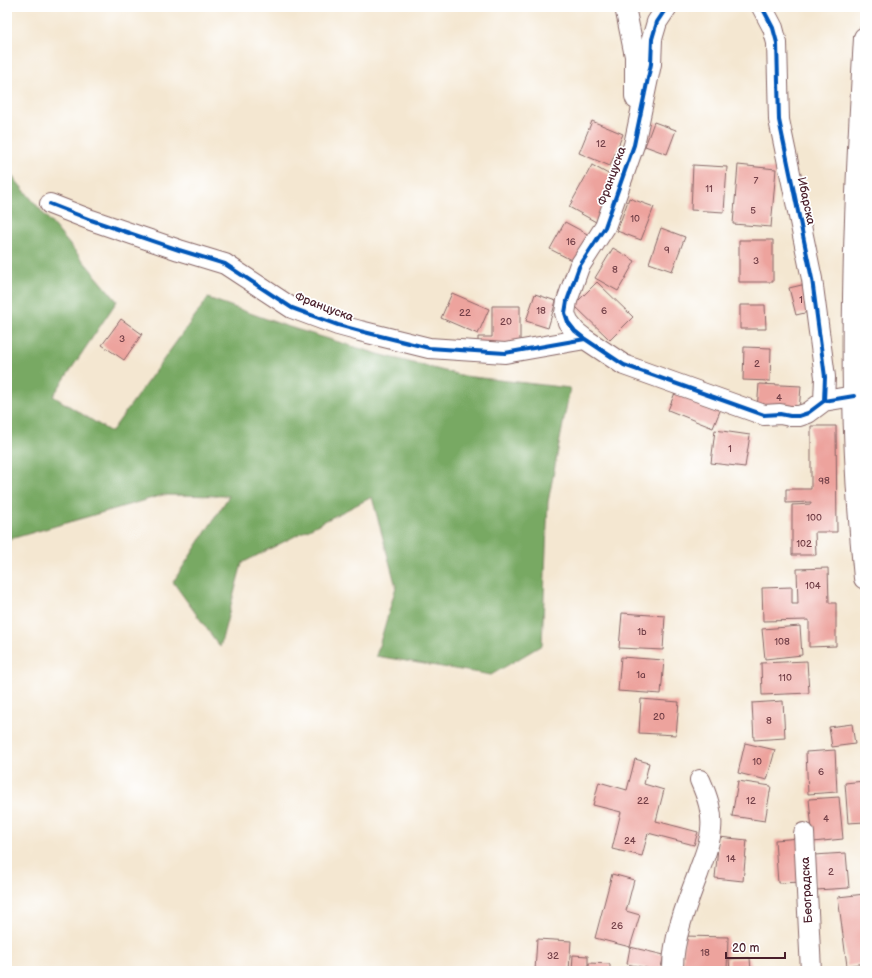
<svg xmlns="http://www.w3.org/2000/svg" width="872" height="978" font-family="'Balsamiq Sans',sans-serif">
	<rect width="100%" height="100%" fill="#fff"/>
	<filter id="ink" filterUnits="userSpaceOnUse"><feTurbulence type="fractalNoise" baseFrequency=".025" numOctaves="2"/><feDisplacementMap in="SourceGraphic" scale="8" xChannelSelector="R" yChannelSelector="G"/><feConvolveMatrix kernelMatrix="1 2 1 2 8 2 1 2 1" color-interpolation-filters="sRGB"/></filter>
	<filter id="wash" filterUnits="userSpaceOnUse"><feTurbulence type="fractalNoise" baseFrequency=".012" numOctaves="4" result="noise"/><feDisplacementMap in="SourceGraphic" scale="16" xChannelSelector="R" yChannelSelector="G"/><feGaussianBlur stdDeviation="0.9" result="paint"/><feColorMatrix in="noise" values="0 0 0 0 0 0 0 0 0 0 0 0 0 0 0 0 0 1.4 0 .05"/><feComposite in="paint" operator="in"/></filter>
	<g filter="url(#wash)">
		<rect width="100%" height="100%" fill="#f4e7d1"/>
		<!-- forest -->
		<path fill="#78a963" stroke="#616447" d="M 7,170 L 117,301 L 53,396 L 111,432 L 208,298 L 286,326 L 378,354 L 464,376 L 570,388 L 548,502 L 542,645 L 491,675 L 376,656 L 396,587 L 372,497 L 242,563 L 220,647 L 173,582 L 229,496 L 163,495 L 7,540 Z"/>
		<g id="blocks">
			<!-- building -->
			<path fill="#eda39d" d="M 592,121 L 623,134 L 610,166 L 579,153 Z
				M 654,122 L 676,130 L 667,154 L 645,146 Z
				M 592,165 L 619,180 L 596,222 L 569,207 Z
				M 693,165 L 727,167 L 724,212 L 691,210 Z
				M 738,165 L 776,169 L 771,227 L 733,224 Z
				M 629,198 L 654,207 L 641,240 L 617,231 Z
				M 565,222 L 591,236 L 577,263 L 550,249 Z
				M 661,228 L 685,237 L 672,271 L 649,263 Z
				M 739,240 L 773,240 L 773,282 L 739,282 Z
				M 613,248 L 635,261 L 618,291 L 595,278 Z
				M 597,282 L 633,317 L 610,340 L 574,305 Z
				M 806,284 L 813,311 L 796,315 L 789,288 Z
				M 452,293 L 489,309 L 478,334 L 441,318 Z
				M 535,294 L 556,301 L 548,328 L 526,321 Z
				M 740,305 L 765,305 L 766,329 L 740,329 Z
				M 492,306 L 520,306 L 520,347 L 478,347 L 478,337 L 492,337 Z
				M 121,319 L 142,334 L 124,360 L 102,345 Z
				M 744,347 L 771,348 L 770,381 L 743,380 Z
				M 759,384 L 801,386 L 799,412 L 757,410 Z
				M 677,388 L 722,406 L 713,428 L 668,410 Z
				M 811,426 L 836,426 L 837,532 L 815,532 L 816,555 L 792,555 L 792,505 L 811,504 L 811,502 L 786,503 L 786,489 L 811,489 Z
				M 715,430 L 750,435 L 745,467 L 711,463 Z
				M 828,568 L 829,603 L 836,603 L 836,646 L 809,647 L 809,620 L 763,621 L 762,588 L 792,587 L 792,604 L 798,604 L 797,569 Z
				M 622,613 L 665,616 L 663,650 L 619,648 Z
				M 800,626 L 802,655 L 765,659 L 762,629 Z
				M 621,657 L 664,660 L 661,694 L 618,691 Z
				M 807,661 L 809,693 L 762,695 L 761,663 Z
				M 641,699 L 679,702 L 676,735 L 639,733 Z
				M 783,701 L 785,738 L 754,740 L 752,703 Z
				M 852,724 L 855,744 L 832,747 L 829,727 Z
				M 745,743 L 775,750 L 767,780 L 738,773 Z
				M 835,750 L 837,792 L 808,794 L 806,752 Z
				M 635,759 L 649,763 L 644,784 L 664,790 L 656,821 L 698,832 L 694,845 L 648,833 L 642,856 L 612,849 L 621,812 L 593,805 L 599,782 L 627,790 Z
				M 738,781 L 771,786 L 765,821 L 732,816 Z
				M 864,781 L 865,822 L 848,823 L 845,783 Z
				M 839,797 L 843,839 L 813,842 L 809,799 Z
				M 719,837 L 747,840 L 743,881 L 715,878 Z
				M 801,838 L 804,882 L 778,883 L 775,840 Z
				M 846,853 L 849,888 L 816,890 L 814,855 Z
				M 612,874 L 634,880 L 626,911 L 640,915 L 630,947 L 595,938 Z
				M 865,894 L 865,963 L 847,966 L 838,897 Z
				M 684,936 L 728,937 L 727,970 L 683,968 Z
				M 537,939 L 571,941 L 569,971 L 535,971 Z
				M 630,947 L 664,955 L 660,971 L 627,964 Z
				M 573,955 L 588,956 L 588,971 L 572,971 Z
				M 750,958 L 751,971 L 730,971 L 729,959 Z
				M 589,963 L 610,964 L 610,971 L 589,971 Z"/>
		</g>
	</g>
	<g filter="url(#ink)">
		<use href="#blocks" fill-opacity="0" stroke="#866565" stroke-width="1"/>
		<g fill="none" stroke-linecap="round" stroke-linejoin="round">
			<defs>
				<path id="minor" d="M 625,7 L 635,56 L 635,96 L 636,99 L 638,100
					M 667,7 L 657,22 L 652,39 L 651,64 L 634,145 L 605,227 L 579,267 L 567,301 L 565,313 L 568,322 L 575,331 L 585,339 L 624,365 L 764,415 L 780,414 L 790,416 L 799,416 L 808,413 L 824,401 L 854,396
					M 762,7 L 773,28 L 777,43 L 779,120 L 812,279 L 825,377 L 824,401
					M 50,204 L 91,220 L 179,250 L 225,264 L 292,308 L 338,325 L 360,331 L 429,348 L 505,353 L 585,339
					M 804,833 L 811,971
					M 673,971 C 672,940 687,903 698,874 C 703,859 710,845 711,830 C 713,812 707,796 700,780"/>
				<path id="major" d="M 865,38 C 858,157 852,276 854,394 C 855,455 859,517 865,578"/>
			</defs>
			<!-- minor casing -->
			<use href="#minor" stroke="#866565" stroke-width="22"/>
			<!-- major casing -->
			<use href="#major" stroke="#866565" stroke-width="24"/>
			<!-- minor -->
			<use href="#minor" stroke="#fff" stroke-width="20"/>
			<!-- major -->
			<use href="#major" stroke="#fff" stroke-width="22"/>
			<defs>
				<path id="cycleway" d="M 667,7 L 657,22 L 652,39 L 651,64 L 634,145 L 605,227 L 579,267 L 567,301 L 565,313 L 568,322 L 575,331 L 585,339 L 624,365 L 764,415 L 780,414 L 790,416 L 799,416 L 808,413 L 824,401 L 854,396
					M 762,7 L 773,28 L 777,43 L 779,120 L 812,279 L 825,377 L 824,401
					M 50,204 L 91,220 L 179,250 L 225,264 L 292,308 L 338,325 L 360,331 L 429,348 L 505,353 L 585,339"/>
			</defs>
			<!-- cycleway casing -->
			<use href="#cycleway" stroke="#fff" stroke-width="6"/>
			<!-- cycleway -->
			<use href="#cycleway" stroke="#0057b8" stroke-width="4"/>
		</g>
	</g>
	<g text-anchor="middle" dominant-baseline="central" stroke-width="3.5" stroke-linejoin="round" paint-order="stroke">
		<!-- number labels -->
		<g font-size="10" fill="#734048">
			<text x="601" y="144">12</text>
			<text x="756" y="181">7</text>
			<text x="709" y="189">11</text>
			<text x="753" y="211">5</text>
			<text x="635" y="219">10</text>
			<text x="571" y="242">16</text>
			<text x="667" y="250">9</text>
			<text x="756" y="261">3</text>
			<text x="615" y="270">8</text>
			<text x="801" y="300">1</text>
			<text x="541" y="311">18</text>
			<text x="604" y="311">6</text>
			<text x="465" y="313">22</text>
			<text x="506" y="322">20</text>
			<text x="122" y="339">3</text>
			<text x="757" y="364">2</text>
			<text x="779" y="398">4</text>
			<text x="730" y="449">1</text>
			<text x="824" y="481">98</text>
			<text x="814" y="518">100</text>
			<text x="804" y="544">102</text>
			<text x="813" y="586">104</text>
			<text x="642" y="632">1b</text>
			<text x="782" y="642">108</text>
			<text x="641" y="675">1a</text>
			<text x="785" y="678">110</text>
			<text x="659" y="717">20</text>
			<text x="769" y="721">8</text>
			<text x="757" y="762">10</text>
			<text x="821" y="772">6</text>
			<text x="643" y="801">22</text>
			<text x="751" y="801">12</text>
			<text x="826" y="819">4</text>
			<text x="630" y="841">24</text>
			<text x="731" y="859">14</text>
			<text x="831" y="872">2</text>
			<text x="617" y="926">26</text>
			<text x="705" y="953">18</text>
			<text x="553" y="956">32</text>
		</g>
		<!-- street labels -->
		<g font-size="12" fill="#4a1f2b" stroke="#fff">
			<text transform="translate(612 176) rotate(-70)">Француска</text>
			<text transform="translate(806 201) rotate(78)">Ибарска</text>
			<text transform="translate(324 307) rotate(21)">Француска</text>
			<text transform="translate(807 890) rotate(-93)">Београдска</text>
		</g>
	</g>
	<!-- margin -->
	<rect width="872" height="978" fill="none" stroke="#fff" stroke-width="24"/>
	<!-- scale -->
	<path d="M726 952v6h59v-6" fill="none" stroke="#4a1f2b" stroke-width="2"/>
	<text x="732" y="952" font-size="12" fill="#4a1f2b" stroke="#ffffff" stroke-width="3" paint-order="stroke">20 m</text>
</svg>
